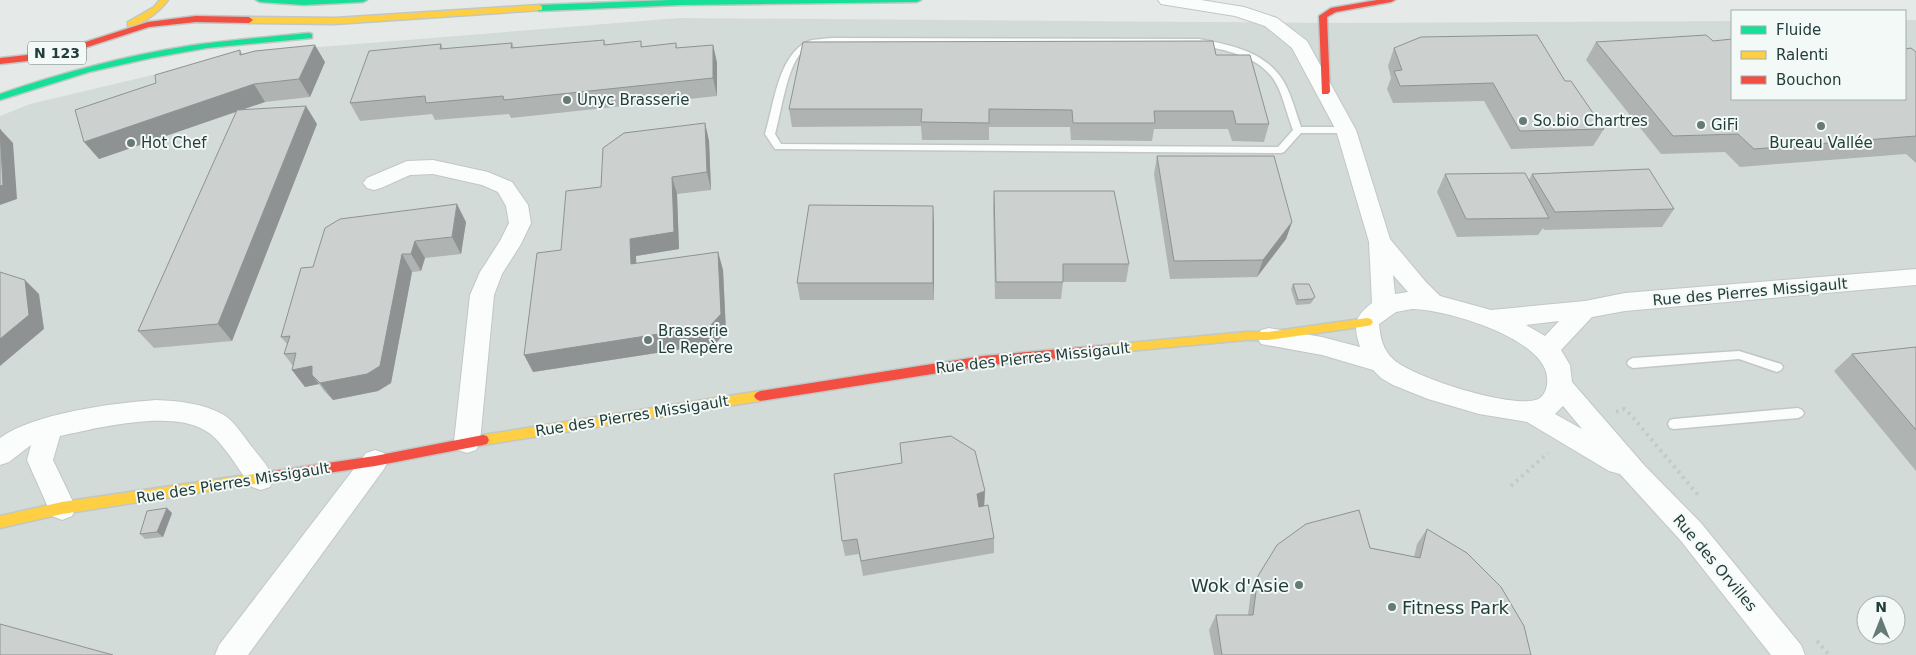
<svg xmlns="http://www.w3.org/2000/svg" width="1916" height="655" font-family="'DejaVu Sans',sans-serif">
	<rect width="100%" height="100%" fill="#e5eae8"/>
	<!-- built -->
	<path fill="#d3dbd9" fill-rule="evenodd" d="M 679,18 L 1345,23 L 1732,21 L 1732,99 L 1905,99 L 1905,20 L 1916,20 L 1916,655 L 0,655 L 0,116 L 30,104 L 245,53 ZM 1866,605 L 1896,605 L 1896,635 L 1866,635 Z"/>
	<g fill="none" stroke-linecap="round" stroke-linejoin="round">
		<defs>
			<path id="lane" d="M 832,38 L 1199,39 C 1231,45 1268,52 1285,84 C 1292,97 1296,113 1301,127 L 1346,127 L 1351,130 L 1346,133 L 1301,133 L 1284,152 L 1281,153 L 775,149 L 765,134 C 774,105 778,54 809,41 C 815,39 825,39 832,38 ZM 832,44 L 1199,45 C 1227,50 1263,57 1277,85 C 1284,99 1287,115 1293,130 L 1278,147 L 781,144 L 775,134 C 781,113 787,66 802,52 C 811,45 822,45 832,44 Z
				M 1739,351 L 1781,364 L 1783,367 L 1781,370 L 1777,372 L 1739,359 L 1633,368 L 1629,366 L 1627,363 L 1629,360 L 1633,358 Z
				M 1798,408 L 1802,410 L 1804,413 L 1802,416 L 1798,418 L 1674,429 L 1670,428 L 1668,424 L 1670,420 L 1674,419 Z"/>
			<path id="street" d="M 1158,0 L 1201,0 L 1244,7 L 1277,18 L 1307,41 L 1356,130 L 1390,239 L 1425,281 L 1440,296 L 1491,310 L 1585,301 L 1625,293 L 1916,269 L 1916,285 L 1625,311 L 1592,317 L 1561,350 L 1570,365 L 1572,382 L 1645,466 L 1701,523 L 1801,645 L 1805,655 L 1771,655 L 1681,541 L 1620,474 L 1609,471 L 1527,422 L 1479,414 L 1428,399 L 1393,385 L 1381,378 L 1373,370 L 1322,355 L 1261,344 L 1257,337 L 1261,330 L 1269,328 L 1322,337 L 1360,347 C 1353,325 1354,317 1372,303 L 1369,242 L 1336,130 L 1292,48 L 1265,26 L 1235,16 L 1167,5 L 1161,4 ZM 1393,275 L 1408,292 L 1395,294 ZM 1412,309 C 1445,309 1544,338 1547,377 C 1548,385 1546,393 1540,398 C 1520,412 1411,377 1393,359 C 1383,350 1380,337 1379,324 L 1396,312 ZM 1559,321 L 1545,336 L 1526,325 ZM 1563,406 L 1582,429 L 1555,414 Z
				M 433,160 L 488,172 L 512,182 L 528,205 L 531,223 L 521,244 L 502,274 L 494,295 L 480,442 L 476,450 L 467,453 L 458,450 L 454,442 L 470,295 L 480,272 L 500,241 L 509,223 L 506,206 L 498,192 L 482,185 L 433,174 L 410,175 L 381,188 L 374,190 L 367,188 L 363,183 L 367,178 L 407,161 Z
				M 156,400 C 179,401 203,403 224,415 C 235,422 244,437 252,447 C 260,457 269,467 274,479 L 270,487 L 261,490 L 252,487 C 239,471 223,441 206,431 C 172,409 97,428 60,436 L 53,460 L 76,508 L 72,516 L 62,520 L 52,516 L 27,460 L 31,445 L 9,462 L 0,465 L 0,438 C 34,413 114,403 156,400 Z
				M 375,450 L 384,453 L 388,461 L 384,469 L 248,655 L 215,655 L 219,645 L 366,453 Z"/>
			<path id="fast" d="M 256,0 L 367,0 L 363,2 L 304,5 L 260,2 Z
				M 670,0 L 921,0 L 917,2 L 681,5 L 539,11 L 535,8 L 539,5 Z
				M 309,33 L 312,34 L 312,38 L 207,48 L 151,58 L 89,72 L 0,100 L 0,94 C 61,73 124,56 188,46 C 228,40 269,37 309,33 Z"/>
			<path id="slow" d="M 160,0 L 168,0 C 161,10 141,27 128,26 L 128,22 L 154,7 Z
				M 539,5 L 542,6 L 542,10 L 335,24 L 249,23 L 245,20 L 249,17 L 335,18 Z
				M 1367,318 L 1371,319 L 1373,322 L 1371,325 L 1367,326 L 1268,340 L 1246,340 L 1107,353 L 1103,352 L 1101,349 L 1103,346 L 1107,345 L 1246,332 L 1268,332 Z
				M 760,391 L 764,393 L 766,396 L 764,399 L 760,401 L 483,445 L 479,444 L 477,440 L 479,436 L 483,435 Z
				M 274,471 L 278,472 L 280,476 L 278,480 L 274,481 L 62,514 L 0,528 L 0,516 L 62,502 Z"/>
			<path id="jam" d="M 1377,0 L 1395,0 L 1391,2 L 1336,12 L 1327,17 L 1330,92 L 1328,94 L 1322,94 L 1319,16 L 1331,8 Z
				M 196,16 L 249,17 L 253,20 L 249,23 L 196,22 L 149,27 L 75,51 L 36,60 L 0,64 L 0,58 L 36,54 L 73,46 L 148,22 Z
				M 1107,345 L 1111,346 L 1113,349 L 1111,352 L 1107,353 L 983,366 L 760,401 L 756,399 L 754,396 L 756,393 L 760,391 L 983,356 Z
				M 483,435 L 487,436 L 489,440 L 487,444 L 483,445 L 375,466 L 274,481 L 270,480 L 268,476 L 270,472 L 274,471 L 375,456 Z"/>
		</defs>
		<!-- lane casing -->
		<use href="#lane" stroke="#c2c7c5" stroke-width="3"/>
		<!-- street casing -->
		<use href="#street" stroke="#c2c7c5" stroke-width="2"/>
		<!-- fast casing -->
		<use href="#fast" stroke="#c0c7c5" stroke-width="3"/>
		<!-- slow casing -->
		<use href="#slow" stroke="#c0c7c5" stroke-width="3"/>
		<!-- jam casing -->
		<use href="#jam" stroke="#c0c7c5" stroke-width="3"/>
		<!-- path -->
		<path stroke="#c2cac9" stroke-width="4" stroke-dasharray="2.5 4.5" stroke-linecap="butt" d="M 1616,412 L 1624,409 L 1631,415 L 1698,495
			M 1511,486 L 1548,453
			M 1817,641 L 1829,655"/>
		<!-- lane -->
		<use href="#lane" fill="#fbfcfc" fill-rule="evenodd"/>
		<!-- street -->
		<use href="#street" fill="#fbfcfc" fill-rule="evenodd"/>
		<!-- fast -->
		<use href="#fast" fill="#16e098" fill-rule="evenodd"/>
		<!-- slow -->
		<use href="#slow" fill="#ffcf43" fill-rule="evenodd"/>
		<!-- jam -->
		<use href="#jam" fill="#f24e42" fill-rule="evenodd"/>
	</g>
	<!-- wall -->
	<path fill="#afb4b3" d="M 604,40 L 605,45 L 641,41 L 642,47 L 676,43 L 677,48 L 713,45 L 717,63 L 717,96 L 511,118 L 509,114 L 435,120 L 432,114 L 360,121 L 350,103 L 441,44 L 443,49 L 512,43 L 514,48 Z
		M 1713,41 L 1732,99 L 1916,52 L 1916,163 L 1906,154 L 1740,167 L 1725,152 L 1661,154 L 1586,60 L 1596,42 Z
		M 1394,48 L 1565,81 L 1604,129 L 1593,146 L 1511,149 L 1484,101 L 1393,103 L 1387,89 L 1391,78 L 1388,66 Z
		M 240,50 L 242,54 L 325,62 L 310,97 L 265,102 L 240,110 L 317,124 L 232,341 L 154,348 L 138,331 L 237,111 L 99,159 L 156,83 Z
		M 1216,55 L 1269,124 L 1264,142 L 1232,141 L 1228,129 L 1154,129 L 1152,141 L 1071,140 L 1070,127 L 989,127 L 989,140 L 922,140 L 921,126 L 792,127 L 789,109 Z
		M 705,123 L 709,141 L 711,190 L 677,194 L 679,249 L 636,256 L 636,264 L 718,252 L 723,270 L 726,332 L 715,344 L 533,372 L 561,250 L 601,187 Z
		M 1157,156 L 1292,222 L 1286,239 L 1257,277 L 1170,279 L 1154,174 Z
		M 1445,174 L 1529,180 L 1532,174 L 1674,209 L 1662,227 L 1544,230 L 1543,228 L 1538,235 L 1457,237 L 1437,192 Z
		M 994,191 L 1129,264 L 1126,282 L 1063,282 L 1061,299 L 995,299 L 993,208 Z
		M 466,222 L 461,254 L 425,258 L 421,271 L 412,272 L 391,383 L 378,391 L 333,400 L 325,392 L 319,384 L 305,387 L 292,370 L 293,366 L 284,354 L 287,344 L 281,337 L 313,267 Z
		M 934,224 L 934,300 L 800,300 L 797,283 Z
		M 1293,284 L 1315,297 L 1312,302 L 1310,304 L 1296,305 L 1291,289 Z
		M 1916,347 L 1916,471 L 1834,371 L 1852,354 Z
		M 985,491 L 984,506 L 994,538 L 994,553 L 863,576 L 859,554 L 845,556 L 842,541 Z
		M 172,513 L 163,537 L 145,539 L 140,534 Z
		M 1427,529 L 1531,655 L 1214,655 L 1209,630 L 1216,615 L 1248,615 L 1251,591 L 1258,576 L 1370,548 L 1414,557 L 1417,544 Z"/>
	<!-- shaded-wall -->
	<path fill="#8f9292" d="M 315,45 L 325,62 L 310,97 L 299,79 Z
		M 713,45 L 717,63 L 717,96 L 713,78 Z
		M 254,84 L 265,102 L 99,159 L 84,142 Z
		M 306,106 L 317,124 L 232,341 L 218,324 Z
		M 705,123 L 709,141 L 711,190 L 707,172 Z
		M 0,129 L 13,143 L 17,199 L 0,205 Z
		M 672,177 L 677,194 L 679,249 L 636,256 L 637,282 L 631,264 L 630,239 Z
		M 457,204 L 466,222 L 461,254 L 452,237 Z
		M 933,206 L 934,224 L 934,300 L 933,283 Z
		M 1292,222 L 1286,239 L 1257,277 L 1263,260 Z
		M 415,241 L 425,258 L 421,271 L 411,254 Z
		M 718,252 L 723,270 L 726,332 L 715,344 L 533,372 L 524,355 Z
		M 402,254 L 412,272 L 391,383 L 378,391 L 333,400 L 320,383 L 312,375 L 319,384 L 305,387 L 292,370 L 312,366 Z
		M 25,280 L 39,294 L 44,329 L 0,366 L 0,339 Z
		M 985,491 L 984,507 L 977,510 L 977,494 Z
		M 167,508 L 172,513 L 163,537 L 157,532 Z"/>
	<!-- building -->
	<path fill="#ccd1d0" stroke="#8f9292" d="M 1537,35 L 1565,81 L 1571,81 L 1604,129 L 1520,131 L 1493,83 L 1400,86 L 1394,71 L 1402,70 L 1394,48 L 1421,37 Z
		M 1706,35 L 1713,41 L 1732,39 L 1732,99 L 1905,99 L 1905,49 L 1911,48 L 1916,52 L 1916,136 L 1754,149 L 1738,134 L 1673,136 L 1596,42 Z
		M 604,40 L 604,45 L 641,41 L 641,47 L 676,43 L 676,48 L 713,45 L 713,78 L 504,100 L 503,96 L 426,103 L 425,96 L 350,103 L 369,51 L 441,44 L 440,49 L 512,43 L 511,48 Z
		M 1213,41 L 1216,55 L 1250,55 L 1269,124 L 1236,124 L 1233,111 L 1154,111 L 1155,123 L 1073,123 L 1072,110 L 989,109 L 989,123 L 921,122 L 922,109 L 789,109 L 803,42 Z
		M 315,45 L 299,79 L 254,84 L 84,142 L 75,110 L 156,83 L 155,75 L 240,50 L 240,55 L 255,51 Z
		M 306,106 L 218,324 L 138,331 L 237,110 Z
		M 705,123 L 707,172 L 672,177 L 674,232 L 630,239 L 631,264 L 718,252 L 721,314 L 710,326 L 524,355 L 537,253 L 561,250 L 566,191 L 601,187 L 603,148 L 624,133 Z
		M 0,129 L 3,185 L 0,186 Z
		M 1157,156 L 1274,156 L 1292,222 L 1263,260 L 1174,261 Z
		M 1649,169 L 1674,209 L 1555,212 L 1532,174 Z
		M 1525,173 L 1549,218 L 1466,219 L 1445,174 Z
		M 994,191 L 1114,191 L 1129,264 L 1063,264 L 1063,282 L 996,282 Z
		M 457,204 L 452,237 L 415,241 L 411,254 L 402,254 L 380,366 L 367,374 L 320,383 L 312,375 L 312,366 L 292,370 L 296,353 L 284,354 L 290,336 L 281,337 L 301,268 L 313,267 L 325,228 L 340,219 Z
		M 809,205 L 933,206 L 933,283 L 797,283 Z
		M 0,272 L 25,280 L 29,315 L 0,339 Z
		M 1293,284 L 1309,284 L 1315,297 L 1312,299 L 1298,300 Z
		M 1916,347 L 1916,430 L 1852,354 Z
		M 951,436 L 975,451 L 985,491 L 977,494 L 979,507 L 988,505 L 994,538 L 861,561 L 857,539 L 842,541 L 834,474 L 902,463 L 900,443 Z
		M 167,508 L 157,532 L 140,534 L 147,511 Z
		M 1359,510 L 1370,548 L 1420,558 L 1427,529 L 1467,553 L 1501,587 L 1524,626 L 1531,655 L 1222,655 L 1216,615 L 1253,615 L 1258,576 L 1277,545 L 1306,524 Z
		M 0,624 L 113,655 L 0,655 Z"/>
	<!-- markers -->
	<g fill="#677a77" stroke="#f3f9f7" stroke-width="2">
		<circle cx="567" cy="100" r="5"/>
		<circle cx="1523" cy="121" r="5"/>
		<circle cx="1701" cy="125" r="5"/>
		<circle cx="1821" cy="126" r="5"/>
		<circle cx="131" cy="143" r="5"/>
		<circle cx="648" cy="340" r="5"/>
		<circle cx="1299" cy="585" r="5"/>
		<circle cx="1392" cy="607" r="5"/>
	</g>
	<g text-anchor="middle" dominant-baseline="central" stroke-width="4" stroke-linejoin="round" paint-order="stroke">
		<!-- shield labels -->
		<rect fill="#f3f9f7" stroke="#617573" stroke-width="1" x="28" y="41.5" width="58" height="23" rx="4"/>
		<g font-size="14" font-weight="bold" fill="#233d3a">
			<text x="57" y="53">N 123</text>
		</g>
		<!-- poi labels -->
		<g font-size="15" fill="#233d3a" stroke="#f3f9f7" text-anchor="start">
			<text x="577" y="100">Unyc Brasserie</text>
			<text x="1533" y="121">So.bio Chartres</text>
			<text x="1711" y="125">GiFi</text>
			<text x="141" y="143">Hot Chef</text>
			<text x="1821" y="143" text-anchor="middle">Bureau Vallée</text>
			<text x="658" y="331">Brasserie<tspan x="658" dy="17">Le Repère</tspan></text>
		</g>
		<!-- street labels -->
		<g font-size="15" fill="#233d3a" stroke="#f3f9f7">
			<text transform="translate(1750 292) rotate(-5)">Rue des Pierres Missigault</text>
			<text transform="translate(1033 358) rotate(-6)">Rue des Pierres Missigault</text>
			<text transform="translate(632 416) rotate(-9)">Rue des Pierres Missigault</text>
			<text transform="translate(233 483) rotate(-9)">Rue des Pierres Missigault</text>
			<text transform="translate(1715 563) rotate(50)">Rue des Orvilles</text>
		</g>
		<!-- near-poi labels -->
		<g font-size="18" fill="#233d3a" stroke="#f3f9f7" text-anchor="end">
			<text x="1289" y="585">Wok d'Asie</text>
			<text x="1402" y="607" text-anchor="start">Fitness Park</text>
		</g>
	</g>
	<!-- legend -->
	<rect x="1731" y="10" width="175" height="90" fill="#f3f9f7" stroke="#a0aeab"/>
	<rect x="1741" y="26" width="25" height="8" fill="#16e098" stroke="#a0aeab"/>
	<text x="1776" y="35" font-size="15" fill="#233d3a">Fluide</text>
	<rect x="1741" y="51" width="25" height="8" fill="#ffcf43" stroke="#a0aeab"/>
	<text x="1776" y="60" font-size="15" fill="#233d3a">Ralenti</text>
	<rect x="1741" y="76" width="25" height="8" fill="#f24e42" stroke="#a0aeab"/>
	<text x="1776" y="85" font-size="15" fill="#233d3a">Bouchon</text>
	<!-- north arrow -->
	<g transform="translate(1881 620)"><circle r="24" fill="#f3f9f7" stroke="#a0aeab"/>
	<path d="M0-4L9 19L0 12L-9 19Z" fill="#677a77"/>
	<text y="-8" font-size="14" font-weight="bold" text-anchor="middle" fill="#233d3a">N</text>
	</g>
</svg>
